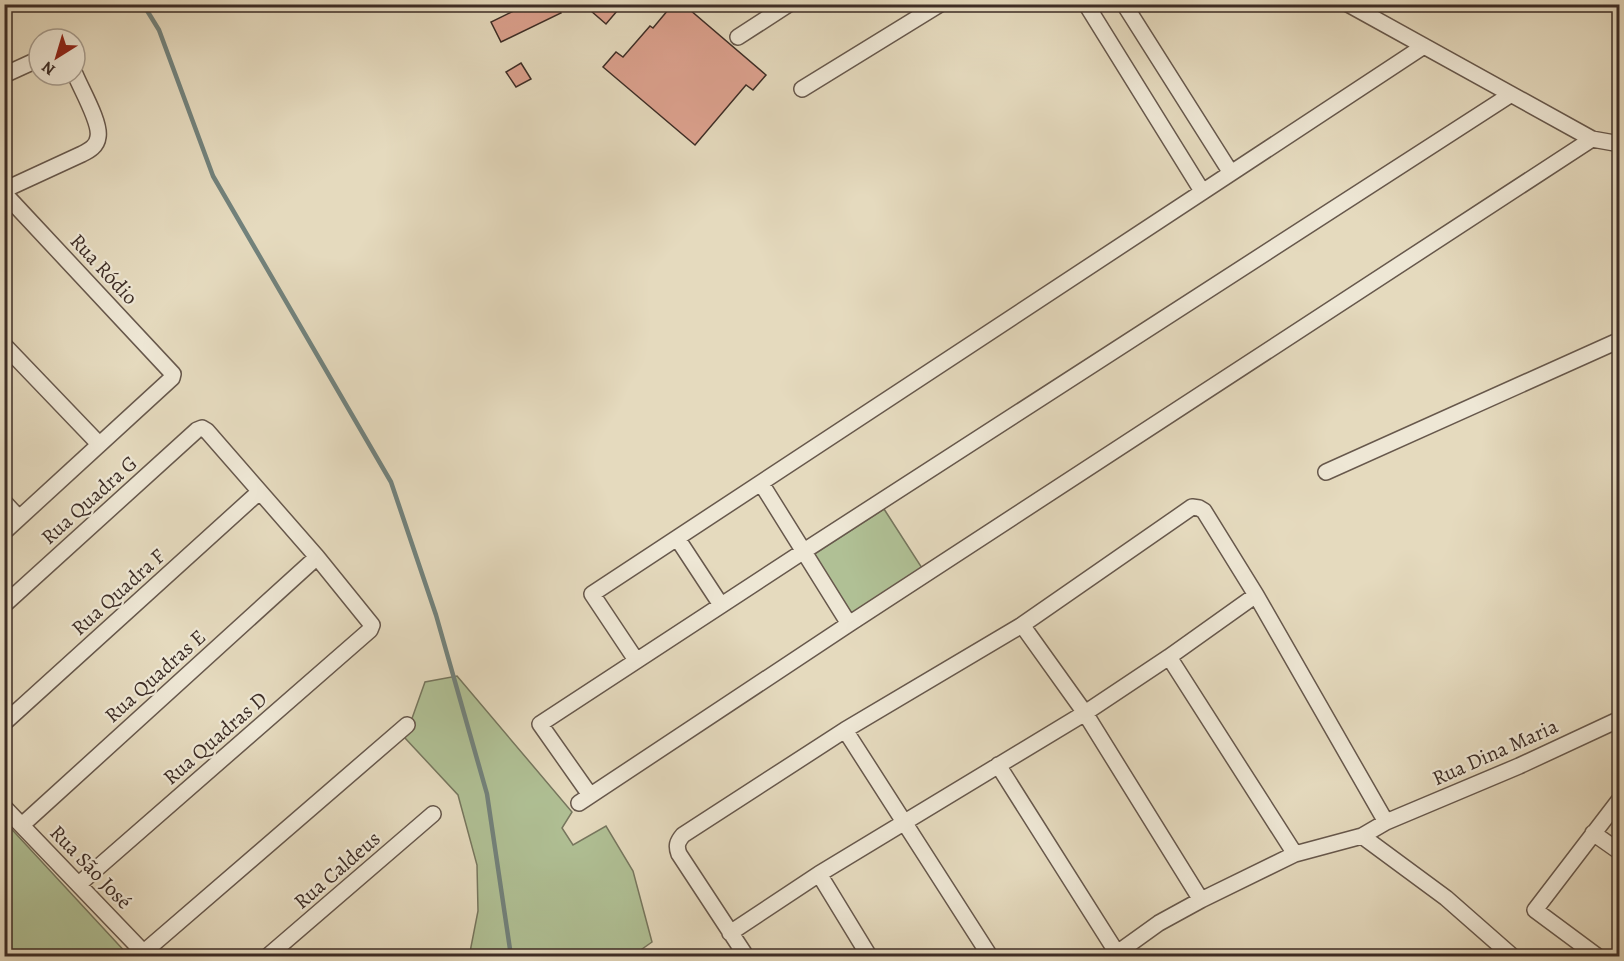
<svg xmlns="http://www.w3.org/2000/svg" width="1624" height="961" font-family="Alegreya,serif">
	<rect width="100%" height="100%" fill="#e5dabe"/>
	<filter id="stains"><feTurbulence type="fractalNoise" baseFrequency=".00333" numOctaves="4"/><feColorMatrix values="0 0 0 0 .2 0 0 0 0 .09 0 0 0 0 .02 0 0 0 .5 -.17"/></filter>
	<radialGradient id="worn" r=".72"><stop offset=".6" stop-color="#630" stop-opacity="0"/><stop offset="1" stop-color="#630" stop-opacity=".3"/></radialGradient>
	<!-- green -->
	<path fill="#b0c095" stroke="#76765e" stroke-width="1.5" d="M 884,509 L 922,568 L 852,614 L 813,555 Z
		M 457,676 L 572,812 L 562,828 L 573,845 L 606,826 L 633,871 L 652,942 L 632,956 L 464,956 L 470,952 L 478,911 L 477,865 L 458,795 L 405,738 L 425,682 Z
		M 5,822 L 129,956 L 5,956 Z"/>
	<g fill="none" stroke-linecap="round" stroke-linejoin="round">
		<!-- stream -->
		<path stroke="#72827c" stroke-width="4.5" d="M 143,4 L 159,30 L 213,176 L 391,482 L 436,615 L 487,794 L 511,956"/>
	</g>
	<!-- building -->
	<path fill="#dca18e" stroke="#3d2d26" stroke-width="1.5" d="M 528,4 L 556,4 L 561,13 L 501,42 L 491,22 Z
		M 583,4 L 623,4 L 606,24 Z
		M 673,4 L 683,4 L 766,75 L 753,90 L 746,85 L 695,145 L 603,67 L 616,52 L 623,57 L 650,26 L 653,28 Z
		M 521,63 L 531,79 L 516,87 L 506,72 Z"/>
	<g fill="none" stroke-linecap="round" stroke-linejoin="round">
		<defs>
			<path id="minor" d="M 1086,4 L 1202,191
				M 1124,4 L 1231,173
				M 1348,4 L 1592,139 L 1620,144
				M 738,37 L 789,4
				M 4,75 L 39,59
				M 802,89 L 940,4
				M 4,190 L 82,154 C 90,150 97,146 98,137 C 101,123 81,89 75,74
				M 4,193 L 173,374 L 172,378 L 4,532
				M 4,345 L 99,444
				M 1326,472 L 1620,340
				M 761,483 L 849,624
				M 4,502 L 19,518
				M 677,538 L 721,605
				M 4,605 L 197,430 L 202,428 L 207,431 L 317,557 L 372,625 L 370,630 L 79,884
				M 1022,625 L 1085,713 L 1201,900
				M 1169,657 L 1295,854
				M 636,660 L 592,594 L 1424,46
				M 4,723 L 259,492
				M 845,730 L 990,956
				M 998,765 L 1117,953
				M 590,795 L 540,724 L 804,551 L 1510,95
				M 579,803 L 849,624 L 1592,139
				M 4,807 L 147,956
				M 22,825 L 317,557
				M 1593,833 L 1620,852
				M 1362,836 L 1446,898 L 1512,956
				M 819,874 L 869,956
				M 730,933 L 819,874 L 1085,713 L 1169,657 L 1256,595
				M 144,952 L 407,725
				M 268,956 L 433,814
				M 746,956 L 679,854 C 676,846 677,842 683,835 L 845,730 L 1022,625 L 1192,507 L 1199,508 L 1204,511 L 1256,595 L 1386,822
				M 1113,956 L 1159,923 L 1201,900 L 1295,854 L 1362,836 L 1386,822 L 1519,766 L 1620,719
				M 1597,956 L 1535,910 L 1620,799"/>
		</defs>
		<!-- minor casing -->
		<use href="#minor" stroke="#67584c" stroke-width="18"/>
		<!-- minor -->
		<use href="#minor" stroke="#eee7d5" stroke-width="15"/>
	</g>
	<g text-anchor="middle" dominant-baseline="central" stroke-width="4.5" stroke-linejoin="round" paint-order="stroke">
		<!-- street labels -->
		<g font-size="21" fill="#3d2d26" stroke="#eee7d5">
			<text transform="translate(104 269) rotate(47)">Rua Ródio</text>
			<text transform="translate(89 500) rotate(-42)">Rua Quadra G</text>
			<text transform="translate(118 592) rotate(-42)">Rua Quadra F</text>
			<text transform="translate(155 676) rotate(-42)">Rua Quadras E</text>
			<text transform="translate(215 738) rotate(-41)">Rua Quadras D</text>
			<text transform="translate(1495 752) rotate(-24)">Rua Dina Maria</text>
			<text transform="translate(91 867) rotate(46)">Rua São José</text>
			<text transform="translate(337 870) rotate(-41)">Rua Caldeus</text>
		</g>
	</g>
	<!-- margin -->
	<rect width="1624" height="961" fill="none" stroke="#e5dabe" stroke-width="24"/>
	<rect x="6" y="6" width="1612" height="949" fill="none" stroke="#3d2d26" stroke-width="3"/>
	<rect x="12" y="12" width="1600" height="937" fill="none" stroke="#3d2d26" stroke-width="1.5"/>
	<!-- north arrow -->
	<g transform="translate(57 57) rotate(217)"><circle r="28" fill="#eee7d5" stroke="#a79d8f" stroke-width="1.5"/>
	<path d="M0-4.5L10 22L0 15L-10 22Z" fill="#8f2418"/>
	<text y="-9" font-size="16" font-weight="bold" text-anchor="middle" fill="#3d2d26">N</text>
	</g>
	<rect width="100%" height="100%" filter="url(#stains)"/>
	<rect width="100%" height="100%" fill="url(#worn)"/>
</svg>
